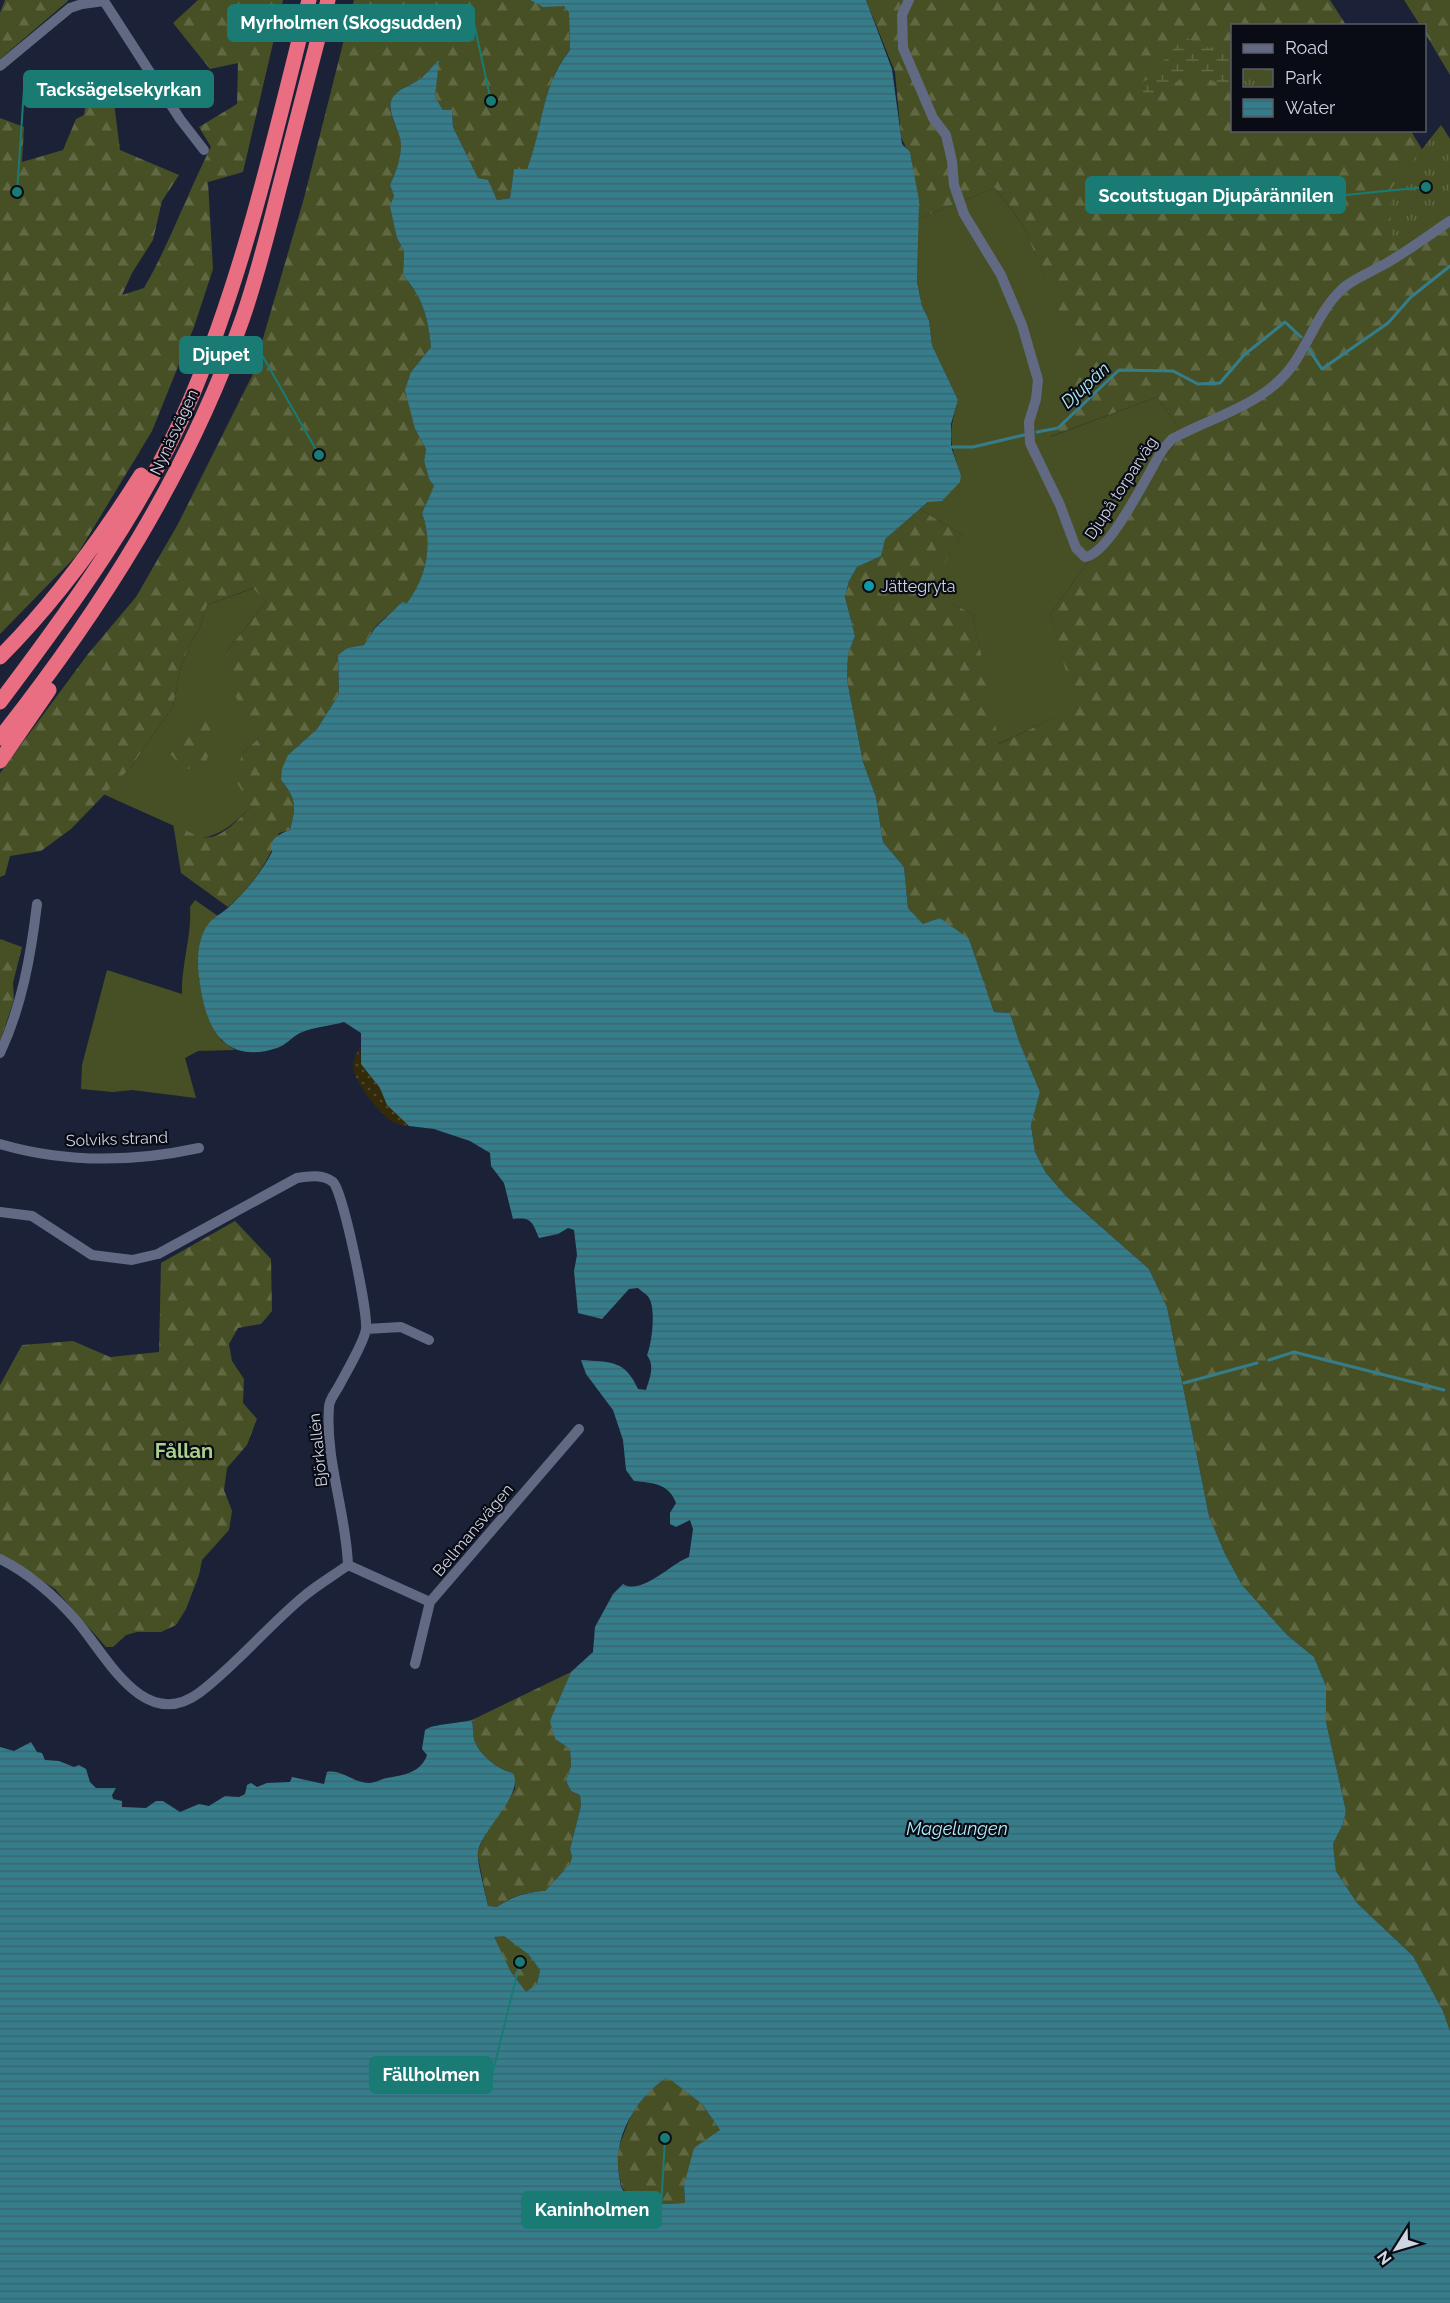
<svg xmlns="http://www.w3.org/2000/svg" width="1450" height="2303" font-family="Raleway,sans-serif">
	<defs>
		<pattern id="forest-firs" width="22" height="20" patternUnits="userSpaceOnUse" patternTransform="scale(1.5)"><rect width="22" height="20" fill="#475025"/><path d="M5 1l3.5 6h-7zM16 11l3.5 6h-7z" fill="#606844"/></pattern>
		<pattern id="wetland-marsh" width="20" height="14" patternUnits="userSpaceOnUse" patternTransform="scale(1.5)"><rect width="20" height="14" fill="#475025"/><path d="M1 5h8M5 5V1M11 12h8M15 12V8" fill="none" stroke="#606844"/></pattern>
		<pattern id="sand-dots" width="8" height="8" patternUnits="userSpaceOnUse" patternTransform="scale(1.5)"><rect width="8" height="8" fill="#322a08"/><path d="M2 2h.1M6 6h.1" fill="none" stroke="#4f482c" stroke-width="1.8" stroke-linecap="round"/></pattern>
		<pattern id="park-tufts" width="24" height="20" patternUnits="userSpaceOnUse" patternTransform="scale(1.5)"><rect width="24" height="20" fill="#475025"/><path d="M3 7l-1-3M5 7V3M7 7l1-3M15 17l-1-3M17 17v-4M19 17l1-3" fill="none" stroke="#606844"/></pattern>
		<pattern id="water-rules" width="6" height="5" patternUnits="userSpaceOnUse" patternTransform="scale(1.5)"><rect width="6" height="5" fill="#367d8c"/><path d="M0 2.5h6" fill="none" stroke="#39656f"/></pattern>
	</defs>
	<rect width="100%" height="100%" fill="#1b2237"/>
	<!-- green -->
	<path fill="#475025" d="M 995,188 L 1023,225 L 1076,353 L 1050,437 L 1157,397 L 1183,433 L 1050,614 L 1077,707 L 998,744 L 973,614 L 926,591 L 962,535 L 920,509 L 961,475 C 949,442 948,435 958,400 L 932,345 L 929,320 L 922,306 L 917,282 L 918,219 Z
		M 254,588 L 266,602 L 226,652 L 248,716 L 259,738 L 242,754 L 251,807 C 235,822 223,835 201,838 L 103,794 L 131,767 L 173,706 L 181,667 L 189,645 L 199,630 L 207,605 Z
		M 195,900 L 218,916 L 210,922 L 201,939 L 199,979 L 221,1040 L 235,1050 L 198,1051 L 185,1058 L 196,1098 L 132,1090 L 113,1092 L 81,1089 L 82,1065 L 107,970 L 182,994 C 181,965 192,936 190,907 Z"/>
	<!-- forest -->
	<path fill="url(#forest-firs)" d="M 5,0 L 68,0 L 68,1 L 0,59 L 0,13 Z
		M 198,0 L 283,0 L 243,172 L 208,182 L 213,269 L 194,327 L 152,431 L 77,555 L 0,634 L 0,118 L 24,127 L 22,162 L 63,150 L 76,119 L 84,115 L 90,79 L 114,103 L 120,150 L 179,175 L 162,201 L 153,240 L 132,273 L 122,295 L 144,288 C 170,243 187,194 211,147 L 199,127 L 237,104 L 238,63 L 210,69 L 173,23 Z
		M 354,0 L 530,0 L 543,6 L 564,6 L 569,13 L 570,50 C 540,87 544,128 527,169 L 514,170 L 510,198 L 497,200 L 488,181 L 478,178 L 453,127 L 452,110 L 443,110 L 435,97 L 438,61 C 433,67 427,72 422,77 C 413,86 399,86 392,99 C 385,112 401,131 401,144 C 402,158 396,172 390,185 L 394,196 L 397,238 L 404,251 L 403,275 C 423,298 428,317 431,347 L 411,372 L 415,429 L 426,449 L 424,461 L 429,479 L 434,486 L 422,513 C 433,544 427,578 407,603 L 402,602 L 375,627 L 364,645 L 347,648 L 338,655 L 339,694 L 317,729 L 288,755 L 281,780 C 297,800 296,806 290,830 L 279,833 C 268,863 252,886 228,907 L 181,873 L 173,823 C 181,828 190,833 199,836 C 218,844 238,819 251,807 L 235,779 L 242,754 L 259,738 L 230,687 L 226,652 L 266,602 L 253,588 L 207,605 L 199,630 L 189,645 L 181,667 L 173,706 L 131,767 L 71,829 L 41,851 L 10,856 L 5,875 L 0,877 L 0,773 L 88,654 L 136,597 L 178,524 L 252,376 L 304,198 Z
		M 866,0 L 1330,0 L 1346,25 L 1232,26 L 1232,130 L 1411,131 L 1450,196 L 1450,2031 L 1443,2011 L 1413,1956 L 1357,1903 L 1336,1871 L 1333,1844 L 1343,1824 L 1346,1811 L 1326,1722 L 1326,1686 L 1314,1657 L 1287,1635 L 1242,1585 L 1225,1554 L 1209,1516 L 1167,1307 L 1149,1269 L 1066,1196 L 1046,1173 L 1035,1152 L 1031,1125 L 1040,1092 L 1019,1041 L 1010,1013 L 994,1012 L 969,939 L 923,924 L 908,908 L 904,867 L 883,842 L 876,797 L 863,762 L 847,680 L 848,654 L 855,636 L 845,597 L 849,581 L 857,567 L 881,556 L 884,539 L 920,509 L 962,535 L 927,591 L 973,614 L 999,744 L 1076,707 L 1050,614 L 1183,433 L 1157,397 L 1049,437 L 1075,352 L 1023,225 L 995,188 L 918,219 L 911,158 L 901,137 L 895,72 Z
		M 1404,0 L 1450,0 L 1450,75 L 1425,33 L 1424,26 L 1420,25 Z
		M 204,720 L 217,724 L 206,763 L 188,769 L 176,760 L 165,749 L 172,735 L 185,735 Z
		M 0,939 L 22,947 L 13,983 L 14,1000 L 0,1041 Z
		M 235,1221 L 271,1259 L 272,1311 L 261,1324 L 238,1328 L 229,1344 L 232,1361 L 244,1379 L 243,1403 L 257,1419 L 247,1445 L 227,1468 L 224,1490 L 232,1511 L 229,1530 L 202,1560 L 199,1575 L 186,1609 L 176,1625 L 161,1632 L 137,1632 L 126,1635 L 113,1647 L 106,1647 L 55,1589 L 0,1555 L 0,1385 L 22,1345 L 73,1341 L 110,1357 L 159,1352 L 161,1263 Z
		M 571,1672 L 551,1721 L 555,1739 L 570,1749 L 571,1766 L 566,1781 L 571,1791 L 580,1795 L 581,1806 L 570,1849 L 572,1857 L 570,1864 L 545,1891 C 526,1892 512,1896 497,1907 L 488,1906 L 477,1852 L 487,1831 L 515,1789 L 513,1773 C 498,1770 478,1754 474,1739 C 473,1733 473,1726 472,1720 Z
		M 504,1935 L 528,1954 L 540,1970 L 537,1984 L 526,1993 L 511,1972 L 493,1937 Z
		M 666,2078 L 671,2079 L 702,2104 L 720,2130 L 684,2185 L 685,2203 L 640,2205 L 622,2188 L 617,2164 L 619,2146 L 632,2113 L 650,2089 Z"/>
	<!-- wetland -->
	<path fill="url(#wetland-marsh)" d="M 1184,37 L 1232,58 L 1232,86 L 1188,74 L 1148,101 L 1139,84 L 1148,79 Z"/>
	<!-- sand -->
	<path fill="url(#sand-dots)" d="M 360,1047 L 361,1064 L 380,1088 L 387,1105 L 409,1126 C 404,1125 399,1125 395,1123 C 381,1116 353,1081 353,1066 C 353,1060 357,1053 360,1047 Z"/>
	<!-- park -->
	<path fill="url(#park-tufts)" d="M 1441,125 L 1450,139 L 1450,211 L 1419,235 L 1391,238 L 1390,190 Z"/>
	<!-- water -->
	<path fill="url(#water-rules)" fill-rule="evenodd" d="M 530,0 L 866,0 L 892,69 L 902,144 L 910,152 L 911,158 L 919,200 L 917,282 L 922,306 L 929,320 L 932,345 L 958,400 L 951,424 L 951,447 L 961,475 L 960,482 L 942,501 L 928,502 L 885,539 L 881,556 L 857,567 L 849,581 L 845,597 L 855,636 L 848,654 L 847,680 L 863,762 L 876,797 L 883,842 L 904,867 L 908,908 L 923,924 L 940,918 L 969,939 L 994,1012 L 1010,1013 L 1019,1041 L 1040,1092 L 1031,1125 L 1035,1152 L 1046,1173 L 1066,1196 L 1149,1269 L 1167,1307 L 1209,1516 L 1225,1554 L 1242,1585 L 1287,1635 L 1314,1657 L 1326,1686 L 1326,1722 L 1346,1811 L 1343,1824 L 1333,1844 L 1336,1871 L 1357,1903 L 1413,1956 L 1443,2011 L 1450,2031 L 1450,2303 L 0,2303 L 0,1747 L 14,1751 L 31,1742 L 37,1752 L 42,1753 L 45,1760 L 59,1761 L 74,1767 L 79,1765 L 86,1769 L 90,1782 L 96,1788 L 116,1788 L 112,1795 L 113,1799 L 122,1801 L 122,1807 L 146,1808 L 156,1801 L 163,1801 L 180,1812 L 199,1804 L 209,1806 L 225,1796 L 239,1797 L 245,1794 L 247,1785 L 251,1783 L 257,1787 L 267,1783 L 290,1782 L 292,1777 L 324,1784 L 327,1772 C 341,1769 354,1783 369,1783 C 375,1783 381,1779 387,1778 C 403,1775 421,1773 427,1755 L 422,1749 L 425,1730 C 432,1724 461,1723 472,1720 C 473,1726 473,1733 474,1739 C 478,1754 498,1770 513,1773 C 524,1794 484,1827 478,1851 C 476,1859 486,1895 488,1906 L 497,1907 C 513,1896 526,1892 545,1891 L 570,1864 L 572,1857 L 570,1849 L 581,1806 L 580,1795 L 571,1791 L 566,1781 L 571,1766 L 570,1749 L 555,1739 L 550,1721 L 571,1672 L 593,1652 L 595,1627 L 613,1594 L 623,1584 C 641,1596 672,1563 689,1557 L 693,1529 L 690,1520 L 676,1527 L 670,1524 L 670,1513 L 676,1503 C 669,1483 652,1483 634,1481 L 626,1470 L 623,1440 L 613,1410 L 586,1374 L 581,1360 C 611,1362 625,1360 638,1389 L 646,1390 C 650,1377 655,1366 647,1355 C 652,1343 656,1309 649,1298 C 647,1294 641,1291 638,1288 L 629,1289 L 602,1319 L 578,1313 L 574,1271 L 577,1255 L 574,1230 L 568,1228 L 558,1234 L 539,1238 C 532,1222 532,1217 513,1219 L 504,1183 L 491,1166 L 490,1153 L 470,1141 L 434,1129 L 409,1126 L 387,1105 L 380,1088 L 361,1064 L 361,1033 L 344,1022 C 330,1026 313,1027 300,1033 C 292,1037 286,1045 277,1048 C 228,1064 208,1033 201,990 C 197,969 195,941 209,923 C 214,917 224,912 230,906 C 247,890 261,873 272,852 C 268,839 279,834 290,830 C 296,806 297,800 281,780 L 282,769 L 288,755 L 317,729 L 339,694 L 338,655 L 347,648 L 364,645 L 375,628 L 402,602 L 407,603 C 427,577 433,544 422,513 L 434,486 L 429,479 L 424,461 L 426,449 L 415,429 L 405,390 L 411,372 L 431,347 C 428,317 423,298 403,275 L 404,251 L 397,238 L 390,206 L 394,196 L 390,185 C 396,172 401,159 401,145 C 401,130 384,110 393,97 C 400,87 411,86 420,79 C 423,77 436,63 439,60 L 435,97 L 443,110 L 452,110 L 453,127 L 478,178 L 488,180 L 497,200 L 510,198 L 514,169 L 527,169 C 544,126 540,88 570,50 L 569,13 L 564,6 L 543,7 ZM 504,1936 L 528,1954 L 540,1970 L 537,1984 L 526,1992 L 511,1972 L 494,1937 ZM 666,2078 L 671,2080 L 702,2104 L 720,2130 L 694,2148 L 684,2185 L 685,2203 L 640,2205 C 635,2200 626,2195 622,2189 C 620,2185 620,2179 619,2175 C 612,2138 636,2098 666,2078 Z"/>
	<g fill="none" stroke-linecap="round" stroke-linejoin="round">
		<!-- stream -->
		<path stroke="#367d8c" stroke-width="3" d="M 1308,348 L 1322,369 L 1388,323 L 1411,297 L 1450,266
			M 1037,432 L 1058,428 L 1119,370 L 1173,371 L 1198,384 L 1220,383 L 1244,355 L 1285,322 L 1301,337
			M 951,447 L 973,447 L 1024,435
			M 1269,1360 L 1294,1352 L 1444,1390
			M 1184,1383 L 1257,1363"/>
		<!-- minor -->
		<path stroke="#626a83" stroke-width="10" d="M 909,0 L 902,15 L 903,48 L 933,118 L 946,135 L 952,161 L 954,185 L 964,214 L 1001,275 L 1022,325 L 1038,380 L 1036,399 L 1029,422 L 1030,443 L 1060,505 L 1076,548 L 1085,557 C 1110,554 1149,471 1163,449 L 1172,439 C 1212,417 1264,405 1292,366 C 1310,341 1319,311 1342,289 C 1351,280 1373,271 1385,264 C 1408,251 1429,235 1450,221
			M 0,66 L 70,8 L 82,4 L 104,1 L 180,119 L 204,150
			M 0,1053 C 22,1006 31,955 37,904
			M 0,1144 C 65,1163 134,1162 199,1148
			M 0,1212 L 32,1216 L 92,1255 L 132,1260 L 158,1254 L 297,1178 C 309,1176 323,1174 333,1182 C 343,1191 368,1312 366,1329 C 365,1341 345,1374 339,1386 C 335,1393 329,1400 329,1407 C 325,1460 346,1512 348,1565 C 333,1576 317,1585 303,1597 C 267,1627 236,1665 199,1693 C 143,1734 105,1653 75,1619 C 55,1596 27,1572 0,1559
			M 366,1329 L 401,1327 L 429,1340
			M 348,1565 L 430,1602
			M 415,1664 L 430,1602 L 579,1429"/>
		<!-- highway -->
		<path stroke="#e96e82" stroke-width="15" d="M 0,657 C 54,603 100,540 141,475
			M 0,702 C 73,605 147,504 194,391 C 246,266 276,131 309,0
			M 0,738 C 101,610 188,473 242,320 C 257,277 268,233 279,189 C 295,126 312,63 328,0
			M 0,761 L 49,690"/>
	</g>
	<!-- markers -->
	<circle fill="#0f9aa8" stroke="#090c15" stroke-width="2" cx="869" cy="586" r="6"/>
	<g text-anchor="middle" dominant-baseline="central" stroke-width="4.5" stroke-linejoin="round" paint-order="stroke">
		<!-- street labels -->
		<g font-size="16" fill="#d0d5e4" stroke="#090c15">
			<text transform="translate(174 432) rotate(-65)">Nynäsvägen</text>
			<text transform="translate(1121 488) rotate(-57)">Djupå torparväg</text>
			<text transform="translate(117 1139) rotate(-2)">Solviks strand</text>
			<text transform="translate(318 1450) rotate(-96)">Björkallén</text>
			<text transform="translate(473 1530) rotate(-50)">Bellmansvägen</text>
		</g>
		<!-- poi labels -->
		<g font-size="16" fill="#d0d5e4" stroke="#090c15" text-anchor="start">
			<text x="881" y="586">Jättegryta</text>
		</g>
		<!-- water labels -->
		<g font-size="18" font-style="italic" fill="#b0ebf8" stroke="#090c15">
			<text transform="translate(1085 385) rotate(-42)">Djupån</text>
			<text x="957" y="1828">Magelungen</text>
		</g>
		<!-- quarter labels -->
		<g font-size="20" font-weight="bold" fill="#abd08b" stroke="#090c15">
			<text x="184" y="1451">Fållan</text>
		</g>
	</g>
	<!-- callouts -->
	<path fill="none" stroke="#197b74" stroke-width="2" d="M491 101L474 23M17 192L24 89M1426 187L1345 195M319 455L262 355M520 1962L492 2075M665 2138L661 2210"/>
	<g fill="#197b74" stroke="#090c15" stroke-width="2">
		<circle cx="491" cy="101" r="6"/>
		<circle cx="17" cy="192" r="6"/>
		<circle cx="1426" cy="187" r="6"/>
		<circle cx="319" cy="455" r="6"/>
		<circle cx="520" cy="1962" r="6"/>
		<circle cx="665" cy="2138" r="6"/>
	</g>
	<g fill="#197b74" stroke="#197b74" stroke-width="2">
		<rect x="228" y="5" width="246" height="36" rx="6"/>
		<rect x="24" y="71" width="189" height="36" rx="6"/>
		<rect x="1086" y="177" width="259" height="36" rx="6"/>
		<rect x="180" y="337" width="82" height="36" rx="6"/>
		<rect x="370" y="2057" width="122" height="36" rx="6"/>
		<rect x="522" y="2192" width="139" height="36" rx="6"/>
	</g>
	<g font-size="18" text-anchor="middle" font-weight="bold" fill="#fff">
		<text x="351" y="29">Myrholmen (Skogsudden)</text>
		<text x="119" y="96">Tacksägelsekyrkan</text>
		<text x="1216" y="202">Scoutstugan Djupårännilen</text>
		<text x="221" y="361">Djupet</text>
		<text x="431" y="2081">Fällholmen</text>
		<text x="592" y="2216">Kaninholmen</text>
	</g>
	<!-- legend -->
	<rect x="1231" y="24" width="195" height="108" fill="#090c15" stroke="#595c68" stroke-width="1.5"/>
	<rect x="1243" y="44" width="30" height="9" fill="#626a83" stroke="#595c68" stroke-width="1.5"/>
	<text x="1285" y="54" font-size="18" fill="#d0d5e4">Road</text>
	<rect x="1243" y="69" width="30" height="18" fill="url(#park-tufts)" stroke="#595c68" stroke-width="1.5"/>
	<text x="1285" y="84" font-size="18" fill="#d0d5e4">Park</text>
	<rect x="1243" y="99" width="30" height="18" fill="url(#water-rules)" stroke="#595c68" stroke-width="1.5"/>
	<text x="1285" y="114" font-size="18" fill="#d0d5e4">Water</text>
	<!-- north arrow -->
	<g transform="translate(1396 2249) rotate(233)" stroke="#090c15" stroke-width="4.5" paint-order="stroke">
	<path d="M0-4.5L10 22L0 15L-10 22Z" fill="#d0d5e4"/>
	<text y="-9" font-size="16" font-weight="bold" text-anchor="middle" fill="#d0d5e4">N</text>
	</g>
</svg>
